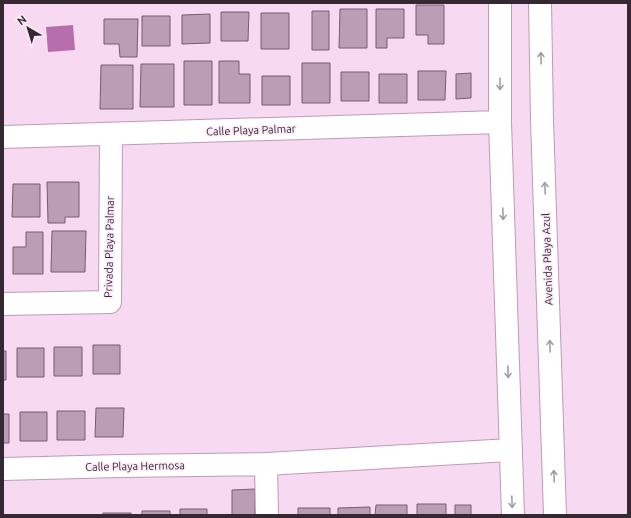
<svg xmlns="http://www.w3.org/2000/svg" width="631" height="518" font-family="Ubuntu,sans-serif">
	<rect width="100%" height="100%" fill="#f8d9f2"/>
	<!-- water -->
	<path fill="#b86dad" d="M 73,25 L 75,50 L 48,52 L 46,27 Z"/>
	<!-- building -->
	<path fill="#bb9db5" stroke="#775c72" d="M 416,5 L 444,5 L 444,44 L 428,44 L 428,35 L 416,35 Z
		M 340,9 L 367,9 L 367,48 L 339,48 Z
		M 376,9 L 404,9 L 404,38 L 387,38 L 387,48 L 376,48 Z
		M 312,11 L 329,11 L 329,50 L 312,50 Z
		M 221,12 L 249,12 L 248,41 L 221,41 Z
		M 261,13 L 289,13 L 289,49 L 261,49 Z
		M 210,14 L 210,43 L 182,44 L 182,15 Z
		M 142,16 L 170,16 L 170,46 L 142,46 Z
		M 104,19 L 138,19 L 137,57 L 120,57 L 119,44 L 104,44 Z
		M 184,61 L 212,61 L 212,105 L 184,105 Z
		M 219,61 L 239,61 L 239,74 L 250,74 L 250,103 L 219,103 Z
		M 302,63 L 330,63 L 330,103 L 302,103 Z
		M 141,64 L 174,64 L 174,107 L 140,107 Z
		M 101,65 L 133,65 L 133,109 L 100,109 Z
		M 418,71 L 446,71 L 445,100 L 418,100 Z
		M 341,72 L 369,72 L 369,101 L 341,101 Z
		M 471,73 L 471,98 L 456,99 L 456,74 Z
		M 379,74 L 407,74 L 407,103 L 379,103 Z
		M 262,76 L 290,76 L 290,105 L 262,105 Z
		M 47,182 L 79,182 L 79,217 L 65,217 L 65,223 L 48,223 Z
		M 13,184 L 40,184 L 40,217 L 12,217 Z
		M 52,231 L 86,231 L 85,272 L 51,272 Z
		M 26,232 L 43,232 L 43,274 L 13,274 L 13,247 L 26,247 Z
		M 93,345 L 120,345 L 120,374 L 93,374 Z
		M 54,347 L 82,347 L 82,376 L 54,376 Z
		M 17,348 L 44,348 L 44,377 L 17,377 Z
		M 3,351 L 6,351 L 6,380 L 3,380 Z
		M 96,408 L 124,408 L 123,437 L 95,437 Z
		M 57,411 L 85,411 L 85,440 L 57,440 Z
		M 20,412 L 47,412 L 47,441 L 20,441 Z
		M 3,414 L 9,414 L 9,443 L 3,443 Z
		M 255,489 L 255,515 L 232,515 L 232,490 Z
		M 417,504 L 446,504 L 446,515 L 417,515 Z
		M 376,505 L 407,505 L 407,515 L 375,515 Z
		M 455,505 L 471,505 L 471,515 L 455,515 Z
		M 370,507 L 370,515 L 338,515 L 338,508 Z
		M 298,508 L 330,508 L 330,515 L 298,515 Z
		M 180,509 L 207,509 L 207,515 L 180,515 Z
		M 142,511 L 170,511 L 170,515 L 142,515 Z
		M 103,513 L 131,513 L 131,515 L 103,515 Z"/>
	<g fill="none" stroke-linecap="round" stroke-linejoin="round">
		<defs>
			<path id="minor" d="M 500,3 L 500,122 L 513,515
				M 540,3 L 542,120 L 555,515
				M 3,137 L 500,122
				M 3,304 L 110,302 L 111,134
				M 266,464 L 267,515
				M 3,469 L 120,466 L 266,464 L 511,450"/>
		</defs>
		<!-- minor casing -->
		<use href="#minor" stroke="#bb9db5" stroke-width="24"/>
		<!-- minor -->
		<use href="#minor" stroke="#fff" stroke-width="22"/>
	</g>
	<!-- one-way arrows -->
	<defs><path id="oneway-shaft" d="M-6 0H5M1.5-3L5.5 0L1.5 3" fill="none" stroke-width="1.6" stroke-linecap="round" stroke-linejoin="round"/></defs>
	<g stroke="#a49ea3">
		<use href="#oneway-shaft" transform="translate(541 58) rotate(-91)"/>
		<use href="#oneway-shaft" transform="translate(500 84) rotate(90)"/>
		<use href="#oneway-shaft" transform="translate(545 188) rotate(-92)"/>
		<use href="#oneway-shaft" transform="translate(503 214) rotate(88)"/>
		<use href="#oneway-shaft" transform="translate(550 346) rotate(-92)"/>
		<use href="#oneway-shaft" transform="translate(508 372) rotate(88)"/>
		<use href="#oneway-shaft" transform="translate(554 476) rotate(-92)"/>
		<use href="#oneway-shaft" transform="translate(512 502) rotate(88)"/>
	</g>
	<g text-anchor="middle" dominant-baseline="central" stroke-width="3" stroke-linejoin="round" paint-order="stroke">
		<!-- street labels -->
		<g font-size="11" fill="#342832" stroke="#feebfa">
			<text transform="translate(251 130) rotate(-2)">Calle Playa Palmar</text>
			<text transform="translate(109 247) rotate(-89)">Privada Playa Palmar</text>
			<text transform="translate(547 259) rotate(-92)">Avenida Playa Azul</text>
			<text transform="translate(135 466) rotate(-1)">Calle Playa Hermosa</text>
		</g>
	</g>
	<!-- border -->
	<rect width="631" height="518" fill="none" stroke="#342832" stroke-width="8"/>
	<!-- north arrow -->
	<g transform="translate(28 28) rotate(322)" stroke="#feebfa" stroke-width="3" paint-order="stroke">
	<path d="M0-3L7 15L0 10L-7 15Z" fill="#342832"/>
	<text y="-6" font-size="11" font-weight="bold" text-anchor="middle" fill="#342832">N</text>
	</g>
</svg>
